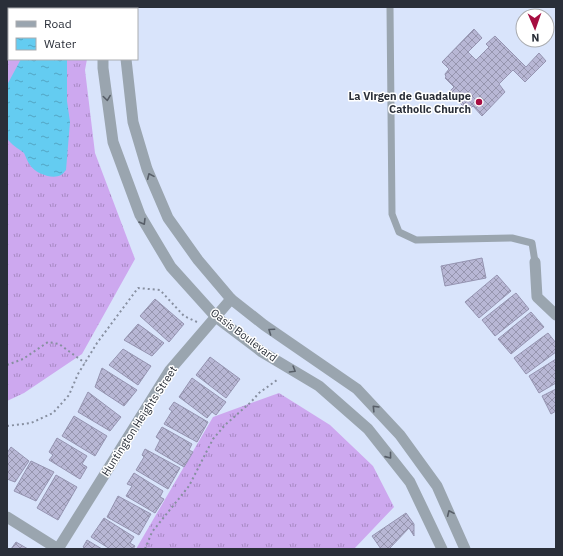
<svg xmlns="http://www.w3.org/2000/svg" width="563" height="556" font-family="'IBM Plex Sans',sans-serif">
	<defs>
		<pattern id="grass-tufts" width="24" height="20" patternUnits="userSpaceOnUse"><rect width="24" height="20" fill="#cda8ef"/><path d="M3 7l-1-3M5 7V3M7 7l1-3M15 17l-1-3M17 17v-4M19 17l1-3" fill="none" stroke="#a789c3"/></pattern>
		<pattern id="water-ripples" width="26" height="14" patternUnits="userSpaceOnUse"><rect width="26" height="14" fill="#64ccf1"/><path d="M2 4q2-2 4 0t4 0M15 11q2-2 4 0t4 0" fill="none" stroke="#53a6c4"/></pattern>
		<pattern id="building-cross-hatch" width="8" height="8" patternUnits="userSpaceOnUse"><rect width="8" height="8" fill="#b8b7d5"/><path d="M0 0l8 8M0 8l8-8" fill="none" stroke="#9695ae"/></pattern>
	</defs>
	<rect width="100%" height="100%" fill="#d9e4fb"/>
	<!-- grass -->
	<path fill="url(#grass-tufts)" d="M 7,7 L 92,7 L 92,9 L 9,9 L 9,59 L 87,59 L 85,70 L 95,153 L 135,259 L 82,354 L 24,393 L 7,401 Z
		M 279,393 L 330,425 L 373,466 L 394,507 L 354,549 L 136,549 L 213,417 Z"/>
	<!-- water -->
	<path fill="url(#water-ripples)" d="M 21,59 L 67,59 L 67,101 L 70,122 L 66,170 C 64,172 63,174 61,175 C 52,180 35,173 30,165 C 27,161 26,157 24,153 C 18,148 11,145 7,138 L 7,85 Z"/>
	<!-- building -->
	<path fill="url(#building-cross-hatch)" stroke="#9594b1" d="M 474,29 L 482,38 L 468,52 L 476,60 L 489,47 L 486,44 L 495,36 L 526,67 L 539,53 L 546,61 L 525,82 L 513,70 L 499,84 L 505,92 L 482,116 L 473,106 L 468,111 L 449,92 L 454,87 L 445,78 L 446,77 L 445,74 L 449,69 L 442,62 Z
		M 482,258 L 486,278 L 445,286 L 441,266 Z
		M 497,275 L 511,291 L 479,318 L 465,302 Z
		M 516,293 L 529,309 L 495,336 L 482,320 Z
		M 155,299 L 184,324 L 169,342 L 140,316 Z
		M 531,312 L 544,327 L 511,354 L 498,339 Z
		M 138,324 L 164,343 L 152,356 L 124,340 Z
		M 548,333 L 556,343 L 556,352 L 526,374 L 514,358 Z
		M 123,349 L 151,366 L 138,385 L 109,365 Z
		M 210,357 L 240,379 L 226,398 L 196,375 Z
		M 556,359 L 556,383 L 539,393 L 529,376 Z
		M 102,368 L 137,390 L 124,406 L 95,387 Z
		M 192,378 L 226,402 L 216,415 L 212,412 L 207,418 L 179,397 Z
		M 556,389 L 556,411 L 551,414 L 542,396 Z
		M 88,392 L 121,417 L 110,431 L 78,412 Z
		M 174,402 L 208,422 L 197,442 L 164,424 L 172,411 L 169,409 Z
		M 74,416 L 107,436 L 95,456 L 62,436 Z
		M 162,427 L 192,444 L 189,450 L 193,452 L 184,467 L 155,450 L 160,440 L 156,437 Z
		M 57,438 L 87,456 L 82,464 L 87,467 L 80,479 L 49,460 L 53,455 L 49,452 Z
		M 11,447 L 29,461 L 15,482 L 7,479 L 7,453 Z
		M 145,449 L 180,468 L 168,489 L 136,470 L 144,457 L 142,455 Z
		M 31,461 L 54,472 L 36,501 L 14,491 Z
		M 134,473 L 163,491 L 160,497 L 164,499 L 155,513 L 126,496 L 132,486 L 127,484 Z
		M 56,475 L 77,487 L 58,520 L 37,508 Z
		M 118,496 L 151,514 L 139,535 L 107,517 Z
		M 406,513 L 414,524 L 414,536 L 409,528 L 389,549 L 381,549 L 372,536 Z
		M 104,518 L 134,537 L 130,543 L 135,546 L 133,549 L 110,549 L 91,537 Z
		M 87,540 L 102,549 L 86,549 L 83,547 Z
		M 16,542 L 28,549 L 11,549 Z"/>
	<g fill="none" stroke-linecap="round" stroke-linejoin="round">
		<!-- path -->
		<path stroke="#878fa0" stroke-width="2" stroke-dasharray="2 3" stroke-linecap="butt" d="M 7,365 L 23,359 L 48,342 L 59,344 L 85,363
			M 7,426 L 31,423 L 53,413 L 69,395 L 78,374 L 97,343 L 138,288 L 160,290 L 184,316 L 197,322
			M 145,549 L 152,532 L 189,486 L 213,439 L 225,425 L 251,402 L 259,393 L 277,380"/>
		<!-- service -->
		<path stroke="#9aa5af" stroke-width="7" d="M 390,7 L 392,214 L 399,232 L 416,240 L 512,238 L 532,243 L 535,262"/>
		<!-- minor -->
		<path stroke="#9aa5af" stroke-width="11" d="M 535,262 L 537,297 L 556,315
			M 7,517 L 58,549
			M 58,549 L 170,370 L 231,299"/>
		<!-- tertiary -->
		<path stroke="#9aa5af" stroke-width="11" d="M 106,9 L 106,7
			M 127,9 L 127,7
			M 103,59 L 103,68 L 113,142 L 140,215 L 171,267 L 216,317 L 262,352 L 319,386 L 368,429 L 410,482 L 442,549
			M 126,59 L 133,122 L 147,169 L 168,218 L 198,260 L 231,299 L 264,325 L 357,389 L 400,435 L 437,486 L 465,549"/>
	</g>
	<!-- one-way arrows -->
	<defs><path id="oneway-chevron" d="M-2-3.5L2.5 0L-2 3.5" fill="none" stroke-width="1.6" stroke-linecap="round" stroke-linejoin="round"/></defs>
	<g stroke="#575e68">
		<use href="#oneway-chevron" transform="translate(107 98) rotate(82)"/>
		<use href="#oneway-chevron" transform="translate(150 176) rotate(-114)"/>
		<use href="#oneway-chevron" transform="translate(143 222) rotate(59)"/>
		<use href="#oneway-chevron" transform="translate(271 331) rotate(-145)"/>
		<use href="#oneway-chevron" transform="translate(293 370) rotate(31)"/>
		<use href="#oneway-chevron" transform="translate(375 408) rotate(-134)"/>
		<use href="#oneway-chevron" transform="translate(389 456) rotate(51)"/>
		<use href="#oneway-chevron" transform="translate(450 513) rotate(-114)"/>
	</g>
	<!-- markers -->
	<circle fill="#a60d41" stroke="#fff" stroke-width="1.5" cx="479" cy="102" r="4"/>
	<g text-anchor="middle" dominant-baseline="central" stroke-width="3" stroke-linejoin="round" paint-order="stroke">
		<!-- poi labels -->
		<g font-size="11" font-weight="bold" fill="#2a2f39" stroke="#fff" text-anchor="end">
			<text x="471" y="96">La Virgen de Guadalupe<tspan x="471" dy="13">Catholic Church</tspan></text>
		</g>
		<!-- street labels -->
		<g font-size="11" fill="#2a2f39" stroke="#fff">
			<text transform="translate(244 335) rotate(37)">Oasis Boulevard</text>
			<text transform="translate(139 421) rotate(-57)">Huntington Heights Street</text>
		</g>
	</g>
	<!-- border -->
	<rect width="563" height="556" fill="none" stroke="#2a2f39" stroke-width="16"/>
	<!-- legend -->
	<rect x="8" y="8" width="130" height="52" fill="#ffffff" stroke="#aaacb0"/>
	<rect x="16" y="21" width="20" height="6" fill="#9aa5af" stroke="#aaacb0"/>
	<text x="44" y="28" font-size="12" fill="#2a2f39">Road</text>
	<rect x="16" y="38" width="20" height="12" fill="url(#water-ripples)" stroke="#aaacb0"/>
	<text x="44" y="48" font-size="12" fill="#2a2f39">Water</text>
	<!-- north arrow -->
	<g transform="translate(535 28) rotate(178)"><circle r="19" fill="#ffffff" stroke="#aaacb0"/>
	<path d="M0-3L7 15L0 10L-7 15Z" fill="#a60d41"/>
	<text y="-6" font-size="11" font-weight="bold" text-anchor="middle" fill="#2a2f39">N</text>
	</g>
</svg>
